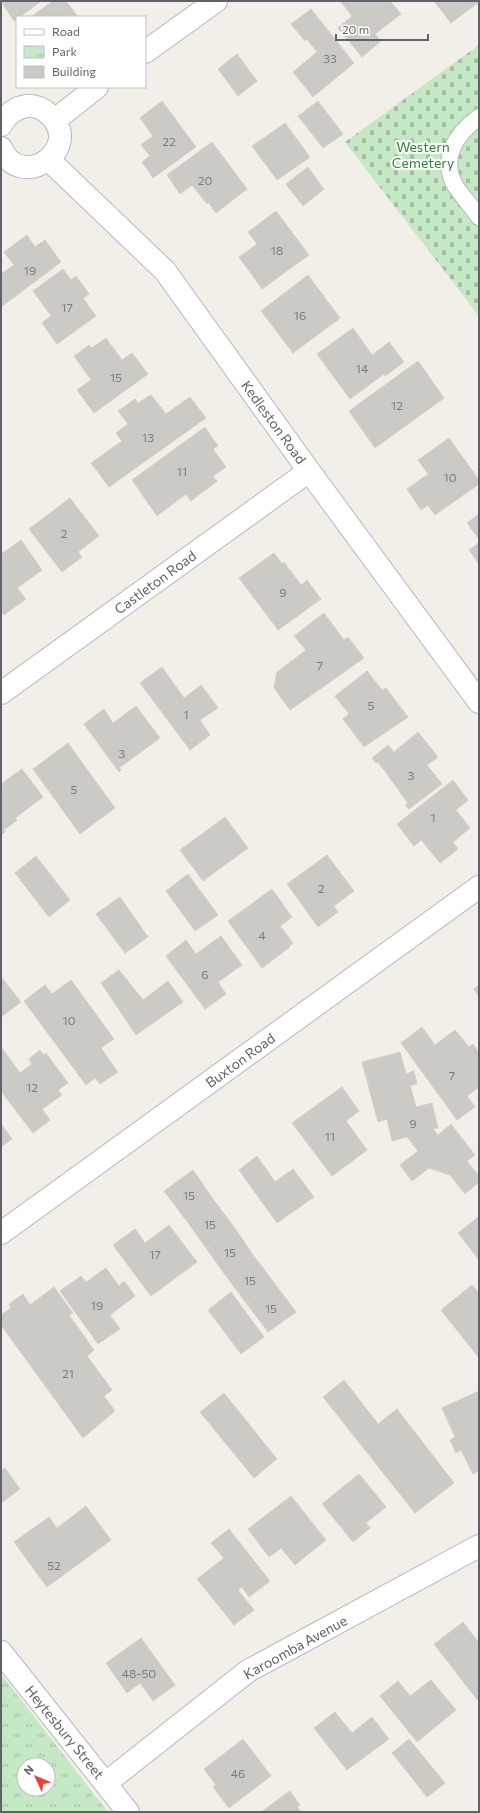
<svg xmlns="http://www.w3.org/2000/svg" width="480" height="1813" font-family="Commissioner,sans-serif">
	<defs>
		<pattern id="cemetery-stones" width="16" height="16" patternUnits="userSpaceOnUse"><rect width="16" height="16" fill="#c5e8c5"/><path d="M2 7V4a2 2 0 0 1 4 0v3zM10 15v-3a2 2 0 0 1 4 0v3z" fill="#a3c0a4"/></pattern>
		<pattern id="park-tufts" width="24" height="20" patternUnits="userSpaceOnUse"><rect width="24" height="20" fill="#c5e8c5"/><path d="M3 7l-1-3M5 7V3M7 7l1-3M15 17l-1-3M17 17v-4M19 17l1-3" fill="none" stroke="#a3c0a4"/></pattern>
	</defs>
	<rect width="100%" height="100%" fill="#f1efe8"/>
	<!-- cemetery -->
	<path fill="url(#cemetery-stones)" d="M 479,45 L 479,316 L 345,142 Z"/>
	<!-- park -->
	<path fill="url(#park-tufts)" fill-rule="evenodd" d="M 1,1674 L 108,1812 L 1,1812 ZM 24,1765 L 48,1765 L 48,1789 L 24,1789 Z"/>
	<!-- building -->
	<path fill="#cccac5" stroke="#d6d1c6" d="M 1,1 L 41,1 L 20,17 L 17,17 L 14,21 Z
		M 53,1 L 66,1 L 78,17 L 31,17 Z
		M 340,1 L 390,1 L 401,14 L 375,34 L 381,41 L 362,57 L 338,28 L 352,16 Z
		M 434,1 L 479,1 L 479,2 L 451,23 Z
		M 311,9 L 354,63 L 313,97 L 293,72 L 317,52 L 307,39 L 305,41 L 291,24 Z
		M 237,54 L 257,81 L 238,96 L 218,69 Z
		M 162,101 L 196,147 L 153,178 L 142,162 L 150,156 L 141,145 L 153,136 L 140,118 Z
		M 318,101 L 343,134 L 323,148 L 298,116 Z
		M 285,123 L 310,157 L 277,180 L 252,146 Z
		M 212,142 L 247,189 L 216,213 L 208,202 L 207,204 L 192,185 L 180,194 L 167,175 Z
		M 308,167 L 324,189 L 303,206 L 286,184 Z
		M 276,211 L 309,255 L 262,289 L 239,257 L 257,244 L 248,232 Z
		M 27,235 L 35,247 L 45,240 L 61,262 L 1,307 L 1,274 L 14,265 L 4,252 Z
		M 63,269 L 71,280 L 76,276 L 89,294 L 83,298 L 96,316 L 57,344 L 42,323 L 51,316 L 33,291 Z
		M 308,275 L 340,318 L 293,353 L 261,311 Z
		M 353,328 L 372,355 L 389,342 L 404,362 L 385,376 L 384,374 L 350,399 L 317,354 Z
		M 106,338 L 122,360 L 132,353 L 148,374 L 94,413 L 77,390 L 91,380 L 74,356 L 89,345 L 92,348 Z
		M 418,361 L 444,398 L 375,448 L 349,411 Z
		M 151,395 L 166,414 L 190,397 L 206,418 L 109,487 L 91,463 L 122,441 L 116,433 L 128,424 L 118,411 L 135,399 L 138,403 Z
		M 205,427 L 218,446 L 213,449 L 226,467 L 213,476 L 217,481 L 191,501 L 186,494 L 157,516 L 132,480 Z
		M 449,438 L 479,480 L 479,484 L 435,515 L 428,505 L 421,510 L 407,489 L 428,474 L 418,460 Z
		M 70,498 L 99,536 L 78,552 L 82,557 L 62,572 L 29,529 Z
		M 479,514 L 479,539 L 467,523 Z
		M 21,540 L 42,570 L 17,588 L 26,599 L 4,615 L 1,611 L 1,550 L 3,553 Z
		M 479,543 L 479,564 L 469,550 Z
		M 274,553 L 282,564 L 284,562 L 301,585 L 307,580 L 321,599 L 278,630 L 239,578 Z
		M 324,613 L 344,640 L 348,637 L 364,658 L 290,710 L 274,688 L 277,672 L 306,650 L 294,636 Z
		M 162,667 L 184,698 L 201,685 L 218,708 L 200,720 L 210,735 L 190,750 L 140,683 Z
		M 367,671 L 382,690 L 386,688 L 408,717 L 364,747 L 343,719 L 349,714 L 335,696 Z
		M 136,706 L 160,738 L 119,768 L 121,770 L 119,772 L 84,724 L 104,709 L 113,723 Z
		M 418,732 L 438,757 L 427,765 L 442,784 L 409,809 L 405,805 L 408,803 L 378,762 L 376,763 L 372,758 L 388,745 L 394,752 Z
		M 68,743 L 115,808 L 80,834 L 33,769 Z
		M 22,769 L 43,797 L 15,818 L 17,820 L 4,830 L 5,832 L 1,835 L 1,791 L 3,789 L 1,784 Z
		M 453,780 L 468,800 L 456,810 L 470,828 L 453,842 L 458,849 L 440,863 L 421,840 L 414,846 L 397,824 Z
		M 225,817 L 248,848 L 203,881 L 180,850 Z
		M 327,855 L 354,891 L 334,906 L 338,912 L 318,927 L 287,884 Z
		M 36,856 L 70,900 L 49,917 L 15,873 Z
		M 188,874 L 218,915 L 195,931 L 166,891 Z
		M 272,889 L 292,917 L 280,926 L 293,943 L 289,946 L 290,947 L 262,968 L 228,921 Z
		M 120,897 L 148,937 L 125,953 L 96,914 Z
		M 221,936 L 242,965 L 218,982 L 226,994 L 205,1009 L 166,956 L 186,940 L 196,954 Z
		M 119,970 L 143,1000 L 168,981 L 183,1002 L 136,1035 L 101,983 Z
		M 1,977 L 21,1002 L 1,1017 Z
		M 71,980 L 114,1039 L 101,1048 L 118,1072 L 100,1084 L 95,1078 L 86,1085 L 24,1001 L 45,985 L 52,994 Z
		M 479,985 L 479,997 L 474,989 Z
		M 422,1027 L 435,1045 L 455,1030 L 469,1047 L 473,1044 L 479,1053 L 479,1087 L 467,1096 L 475,1107 L 457,1120 L 401,1043 Z
		M 1,1047 L 20,1073 L 32,1064 L 29,1059 L 40,1050 L 44,1055 L 46,1053 L 68,1083 L 58,1090 L 62,1095 L 42,1109 L 50,1120 L 33,1133 L 1,1091 Z
		M 400,1052 L 406,1074 L 414,1071 L 417,1084 L 410,1085 L 416,1107 L 432,1103 L 438,1128 L 433,1129 L 438,1135 L 451,1124 L 475,1155 L 467,1161 L 479,1176 L 479,1182 L 465,1194 L 450,1175 L 429,1168 L 412,1181 L 400,1165 L 418,1151 L 407,1137 L 392,1141 L 387,1119 L 378,1122 L 362,1062 Z
		M 342,1087 L 359,1111 L 346,1121 L 367,1150 L 332,1176 L 292,1123 Z
		M 1,1124 L 12,1139 L 1,1147 Z
		M 257,1156 L 275,1182 L 293,1169 L 314,1197 L 277,1223 L 239,1170 Z
		M 193,1170 L 213,1199 L 186,1220 L 164,1191 Z
		M 213,1199 L 234,1227 L 206,1248 L 186,1220 Z
		M 478,1217 L 479,1219 L 479,1260 L 458,1233 Z
		M 169,1225 L 197,1262 L 151,1296 L 113,1245 L 135,1229 L 145,1243 Z
		M 234,1227 L 254,1256 L 226,1276 L 206,1248 Z
		M 254,1256 L 275,1284 L 247,1304 L 226,1276 Z
		M 106,1268 L 119,1286 L 124,1281 L 135,1296 L 110,1315 L 120,1329 L 98,1344 L 60,1291 L 81,1276 L 86,1282 Z
		M 275,1284 L 296,1312 L 268,1332 L 247,1304 Z
		M 472,1285 L 479,1293 L 479,1358 L 441,1310 Z
		M 54,1287 L 73,1313 L 69,1315 L 94,1350 L 87,1356 L 112,1390 L 104,1396 L 115,1411 L 83,1438 L 1,1325 L 1,1315 L 11,1308 L 9,1304 L 23,1294 L 30,1305 Z
		M 231,1292 L 264,1337 L 241,1354 L 208,1310 Z
		M 344,1380 L 378,1424 L 397,1409 L 454,1483 L 415,1513 L 323,1397 Z
		M 479,1391 L 479,1471 L 473,1474 L 461,1450 L 456,1453 L 450,1440 L 455,1437 L 442,1408 Z
		M 224,1393 L 277,1459 L 254,1478 L 200,1412 Z
		M 5,1468 L 20,1489 L 1,1503 L 1,1471 Z
		M 359,1474 L 386,1507 L 366,1523 L 370,1528 L 353,1542 L 322,1504 Z
		M 291,1496 L 326,1540 L 295,1565 L 281,1548 L 269,1557 L 248,1529 Z
		M 86,1506 L 111,1540 L 47,1587 L 14,1542 L 49,1517 L 57,1528 Z
		M 229,1529 L 270,1581 L 249,1597 L 242,1587 L 238,1590 L 254,1610 L 234,1625 L 197,1579 L 224,1558 L 211,1543 Z
		M 463,1622 L 479,1643 L 479,1702 L 434,1644 Z
		M 141,1638 L 175,1685 L 153,1701 L 140,1683 L 127,1693 L 106,1663 Z
		M 431,1680 L 456,1710 L 417,1742 L 380,1696 L 398,1681 L 410,1696 Z
		M 335,1712 L 352,1733 L 372,1717 L 389,1739 L 347,1770 L 314,1728 Z
		M 243,1739 L 271,1776 L 229,1808 L 213,1787 L 216,1785 L 204,1769 Z
		M 409,1739 L 445,1783 L 427,1797 L 392,1753 Z
		M 290,1791 L 300,1805 L 297,1807 L 301,1812 L 261,1812 Z"/>
	<g fill="none" stroke-linecap="round" stroke-linejoin="round">
		<defs>
			<path id="lane" d="M 479,117 C 456,134 439,159 456,187 C 463,197 472,207 479,217"/>
			<path id="street" d="M 145,52 L 216,1
				M 55,120 L 97,87
				M 1,125 C 6,115 16,107 27,106 C 36,105 45,110 51,116 C 83,149 21,193 1,148
				M 49,160 L 165,271 L 309,471 L 479,702
				M 1,693 L 309,471
				M 1,1233 L 479,887
				M 1,1652 L 128,1812
				M 106,1783 L 248,1671 L 479,1546"/>
		</defs>
		<!-- lane casing -->
		<use href="#lane" stroke="#b5b8bc" stroke-width="18"/>
		<!-- street casing -->
		<use href="#street" stroke="#b5b8bc" stroke-width="24"/>
		<!-- lane -->
		<use href="#lane" stroke="#fff" stroke-width="16"/>
		<!-- street -->
		<use href="#street" stroke="#fff" stroke-width="22"/>
	</g>
	<g text-anchor="middle" dominant-baseline="central" stroke-width="4" stroke-linejoin="round" paint-order="stroke">
		<!-- number labels -->
		<g font-size="12" fill="#7a7d7f">
			<text x="330" y="58">33</text>
			<text x="169" y="141">22</text>
			<text x="205" y="180">20</text>
			<text x="277" y="250">18</text>
			<text x="30" y="270">19</text>
			<text x="67" y="307">17</text>
			<text x="300" y="315">16</text>
			<text x="362" y="368">14</text>
			<text x="116" y="377">15</text>
			<text x="397" y="405">12</text>
			<text x="148" y="437">13</text>
			<text x="182" y="471">11</text>
			<text x="450" y="477">10</text>
			<text x="64" y="533">2</text>
			<text x="283" y="592">9</text>
			<text x="320" y="665">7</text>
			<text x="371" y="705">5</text>
			<text x="186" y="714">1</text>
			<text x="122" y="753">3</text>
			<text x="411" y="775">3</text>
			<text x="74" y="789">5</text>
			<text x="433" y="817">1</text>
			<text x="321" y="888">2</text>
			<text x="262" y="935">4</text>
			<text x="205" y="974">6</text>
			<text x="69" y="1020">10</text>
			<text x="452" y="1075">7</text>
			<text x="32" y="1087">12</text>
			<text x="413" y="1123">9</text>
			<text x="330" y="1136">11</text>
			<text x="189" y="1195">15</text>
			<text x="210" y="1224">15</text>
			<text x="230" y="1252">15</text>
			<text x="155" y="1254">17</text>
			<text x="250" y="1280">15</text>
			<text x="97" y="1305">19</text>
			<text x="271" y="1308">15</text>
			<text x="68" y="1373">21</text>
			<text x="54" y="1565">52</text>
			<text x="139" y="1673">48-50</text>
			<text x="238" y="1773">46</text>
		</g>
		<!-- park labels -->
		<g font-size="14" fill="#348238" stroke="#fff">
			<text x="423" y="146">Western<tspan x="423" dy="16">Cemetery</tspan></text>
		</g>
		<!-- street labels -->
		<g font-size="14" fill="#5f6368" stroke="#fff">
			<text transform="translate(274 422) rotate(54)">Kedleston Road</text>
			<text transform="translate(155 582) rotate(-36)">Castleton Road</text>
			<text transform="translate(240 1060) rotate(-36)">Buxton Road</text>
			<text transform="translate(295 1647) rotate(-29)">Karoomba Avenue</text>
			<text transform="translate(65 1732) rotate(51)">Heytesbury Street</text>
		</g>
	</g>
	<!-- border -->
	<rect width="480" height="1813" fill="none" stroke="#5f6368" stroke-width="4"/>
	<!-- legend -->
	<rect x="16" y="16" width="130" height="72" fill="#ffffff" stroke="#bfc1c3"/>
	<rect x="24" y="29" width="20" height="6" fill="#ffffff" stroke="#bfc1c3"/>
	<text x="52" y="36" font-size="12" fill="#5f6368">Road</text>
	<rect x="24" y="46" width="20" height="12" fill="url(#park-tufts)" stroke="#bfc1c3"/>
	<text x="52" y="56" font-size="12" fill="#5f6368">Park</text>
	<rect x="24" y="66" width="20" height="12" fill="#cccac5" stroke="#bfc1c3"/>
	<text x="52" y="76" font-size="12" fill="#5f6368">Building</text>
	<!-- north arrow -->
	<g transform="translate(36 1777) rotate(314)"><circle r="19" fill="#ffffff" stroke="#bfc1c3"/>
	<path d="M0-3L7 15L0 10L-7 15Z" fill="#ea4335"/>
	<text y="-6" font-size="11" font-weight="bold" text-anchor="middle" fill="#5f6368">N</text>
	</g>
	<!-- scale -->
	<path d="M336 34v6h92v-6" fill="none" stroke="#5f6368" stroke-width="2"/>
	<text x="342" y="34" font-size="12" fill="#5f6368" stroke="#ffffff" stroke-width="3" paint-order="stroke">20 m</text>
</svg>
